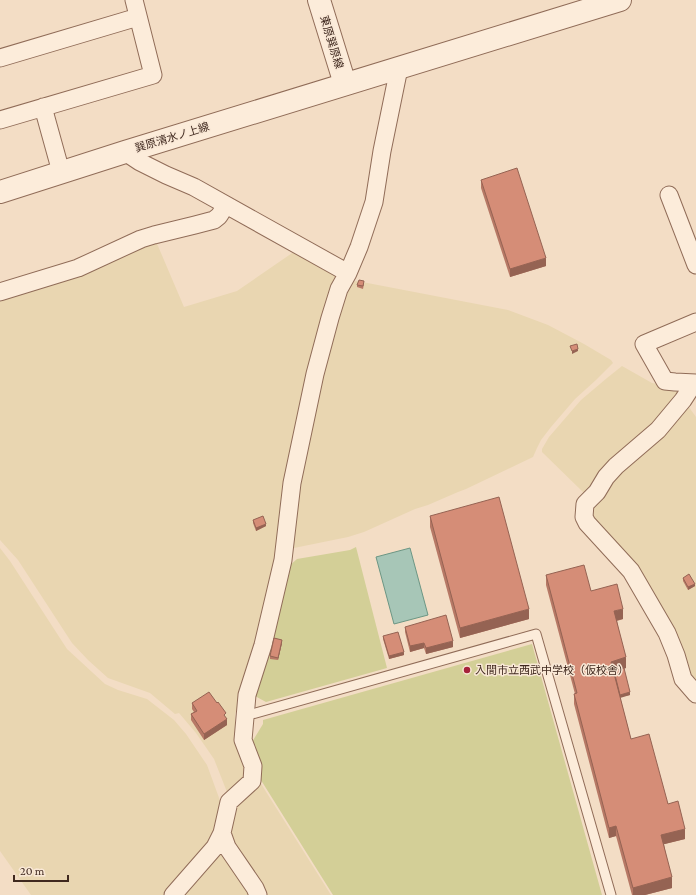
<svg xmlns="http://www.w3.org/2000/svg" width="696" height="895" font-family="'Crimson Pro','Noto Sans JP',serif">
	<rect width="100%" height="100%" fill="#f3ddc5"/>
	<!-- farmland -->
	<path fill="#e9d6b1" d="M 155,239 L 184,307 L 237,291 L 298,249 L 338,273 L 281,550 L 257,649 L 235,714 L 235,733 L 247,765 L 246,779 L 231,792 L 227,792 L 214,759 L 196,733 L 179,713 L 175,714 L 150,693 L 108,678 L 88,660 L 72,643 L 18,560 L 0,540 L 0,297 Z
		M 357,281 L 508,310 L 548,325 L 584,344 L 611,360 L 613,363 L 596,380 L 575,399 L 551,427 L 541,440 L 537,448 L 533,457 L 466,489 L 458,492 L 428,505 L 415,509 L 364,532 L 348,537 L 289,549 L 319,377 L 350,282 Z
		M 622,366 L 652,383 L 686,388 L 594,490 L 584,493 L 542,452 L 542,449 L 549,437 L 581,400 L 607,378 Z
		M 686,403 L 696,417 L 696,686 L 590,516 L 601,495 L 600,493 Z
		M 0,548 L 10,561 L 67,649 L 105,684 L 118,690 L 147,699 L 174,720 L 186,734 L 207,765 L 222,806 L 211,845 L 167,895 L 31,895 L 0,851 Z
		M 258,779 L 331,895 L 265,895 L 232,844 L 229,829 L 237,801 Z
		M 220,848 L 251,895 L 178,895 Z"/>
	<!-- green -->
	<path fill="#d3cf97" d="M 356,547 L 387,668 L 266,702 L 253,695 L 288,567 L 297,559 L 350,550 Z
		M 532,644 L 602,895 L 333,895 L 259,777 L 252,742 L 263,724 L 263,720 Z"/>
	<!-- water -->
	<path fill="#a7c6b7" stroke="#6c9684" d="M 410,548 L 428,615 L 394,624 L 376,557 Z"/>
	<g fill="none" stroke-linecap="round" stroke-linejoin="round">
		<defs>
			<path id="service" d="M 245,716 L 536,634 L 611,895"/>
			<path id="minor" d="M 0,58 L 138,17
				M 43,107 L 61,172
				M 0,120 L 153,75 L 134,0
				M 125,152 L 140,162 L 166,175 L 194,187 L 348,273
				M 669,195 L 696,265
				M 0,292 L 78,268 L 141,239 L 154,235 L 195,225 L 214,220 L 219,216 L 226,205
				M 696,322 L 644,344 L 665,381 L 675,382 L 696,383
				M 694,383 L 683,400 L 658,430 L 616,466 L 606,477 L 597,492 L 585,504 L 584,517 L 587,523 L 631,571 L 667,633 L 676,655 L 683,679 L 696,694
				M 222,833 L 227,847 L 255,888 L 258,895
				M 173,895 L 215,847 L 222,833 L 229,802 L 252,781 L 253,766 L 243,740 L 247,695 L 263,645 L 283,560 L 292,483 L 315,374 L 330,318 L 339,289 L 348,273 L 359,247 L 374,202 L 382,151 L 399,68"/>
			<path id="tertiary" d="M 319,0 L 345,84
				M 0,192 L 125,152 L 620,0"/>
		</defs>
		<!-- service casing -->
		<use href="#service" stroke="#906c58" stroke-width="11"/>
		<!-- minor casing -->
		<use href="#minor" stroke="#906c58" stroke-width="19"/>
		<!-- tertiary casing -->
		<use href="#tertiary" stroke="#906c58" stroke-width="24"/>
		<!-- service -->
		<use href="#service" stroke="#fcecda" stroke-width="9"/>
		<!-- minor -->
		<use href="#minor" stroke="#fcecda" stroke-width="17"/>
		<!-- tertiary -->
		<use href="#tertiary" stroke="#fcecda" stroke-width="22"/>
	</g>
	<!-- wall -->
	<path fill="#b77966" d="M 481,180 L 546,266 L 510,277 L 481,188 Z
		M 364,284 L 363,289 L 357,287 L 357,285 Z
		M 430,516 L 529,619 L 460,638 L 430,527 Z
		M 253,520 L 266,526 L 256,531 L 253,523 Z
		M 546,575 L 623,619 L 617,621 L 626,668 L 613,671 L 630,695 L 620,697 L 631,739 L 668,804 L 685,839 L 664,844 L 672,888 L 645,895 L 632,895 L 616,836 L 609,838 L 574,704 L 574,694 L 575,694 L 546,585 Z
		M 683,578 L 695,586 L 688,590 L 683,581 Z
		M 405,627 L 453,647 L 426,654 L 424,648 L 410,652 L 405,632 Z
		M 383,636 L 404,655 L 389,659 L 383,639 Z
		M 282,643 L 278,660 L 270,659 L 270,656 Z
		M 192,703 L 226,718 L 227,725 L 204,740 L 191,720 L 191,714 L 194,712 L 192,709 Z"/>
	<!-- shaded-wall -->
	<path fill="#956353" d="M 546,258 L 546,266 L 510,277 L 510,269 Z
		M 578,349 L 578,351 L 572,354 L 572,351 Z
		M 266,524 L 266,526 L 256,531 L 256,528 Z
		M 695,584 L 695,586 L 688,590 L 688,587 Z
		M 529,609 L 529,619 L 460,638 L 460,628 Z
		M 623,609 L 623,619 L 614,621 L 614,611 Z
		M 282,640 L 282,643 L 278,660 L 278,658 Z
		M 453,641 L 453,647 L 426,654 L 426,648 Z
		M 424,643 L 424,648 L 410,652 L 410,646 Z
		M 404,652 L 404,655 L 389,659 L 389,656 Z
		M 626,657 L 626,668 L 611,672 L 611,662 Z
		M 630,692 L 630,695 L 620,698 L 620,695 Z
		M 227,719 L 227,725 L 204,740 L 204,734 Z
		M 616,826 L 616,836 L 609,838 L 609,828 Z
		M 685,829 L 685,839 L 661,845 L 661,835 Z
		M 672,877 L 672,888 L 645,895 L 633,895 L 633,888 Z"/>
	<!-- building -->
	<path fill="#d58d77" stroke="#956353" d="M 517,168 L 546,258 L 510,269 L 481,180 Z
		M 359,280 L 364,281 L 363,286 L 357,285 Z
		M 577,344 L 578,349 L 572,351 L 570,346 Z
		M 499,497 L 529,609 L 460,628 L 430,516 Z
		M 263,516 L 266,524 L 256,528 L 253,520 Z
		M 584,565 L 591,591 L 617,584 L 623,609 L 614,611 L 626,657 L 611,662 L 631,739 L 649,734 L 668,804 L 678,801 L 685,829 L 661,835 L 672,877 L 633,888 L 616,826 L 609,828 L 574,694 L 577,693 L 546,575 Z
		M 689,574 L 695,584 L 688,587 L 683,578 Z
		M 446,615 L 453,641 L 426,648 L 424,643 L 410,646 L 405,627 Z
		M 398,632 L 404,652 L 389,656 L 383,636 Z
		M 274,638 L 282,640 L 278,658 L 270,656 Z
		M 624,668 L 630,692 L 620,695 L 614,671 Z
		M 209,692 L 217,703 L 218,702 L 226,713 L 224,715 L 227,719 L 204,734 L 191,714 L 197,711 L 192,703 Z"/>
	<!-- markers -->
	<circle fill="#a6223b" stroke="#f9e8d6" stroke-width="1.5" cx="467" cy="670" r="4"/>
	<g text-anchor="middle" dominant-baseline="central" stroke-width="3" stroke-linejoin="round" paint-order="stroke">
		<!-- street labels -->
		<g font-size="11" fill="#3f281e" stroke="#f9e8d6">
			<text transform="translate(332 42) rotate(73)">東原巽原線</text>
			<text transform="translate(172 137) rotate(-17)">巽原清水ノ上線</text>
		</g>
		<!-- poi labels -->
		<g font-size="11" fill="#3f281e" stroke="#f9e8d6" text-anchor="start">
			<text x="475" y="670">入間市立西武中学校（仮校舎）</text>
		</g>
	</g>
	<!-- scale -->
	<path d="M14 875v6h54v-6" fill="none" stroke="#3f281e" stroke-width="2"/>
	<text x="20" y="875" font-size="12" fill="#3f281e" stroke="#f9e8d6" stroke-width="3" paint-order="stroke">20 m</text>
</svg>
